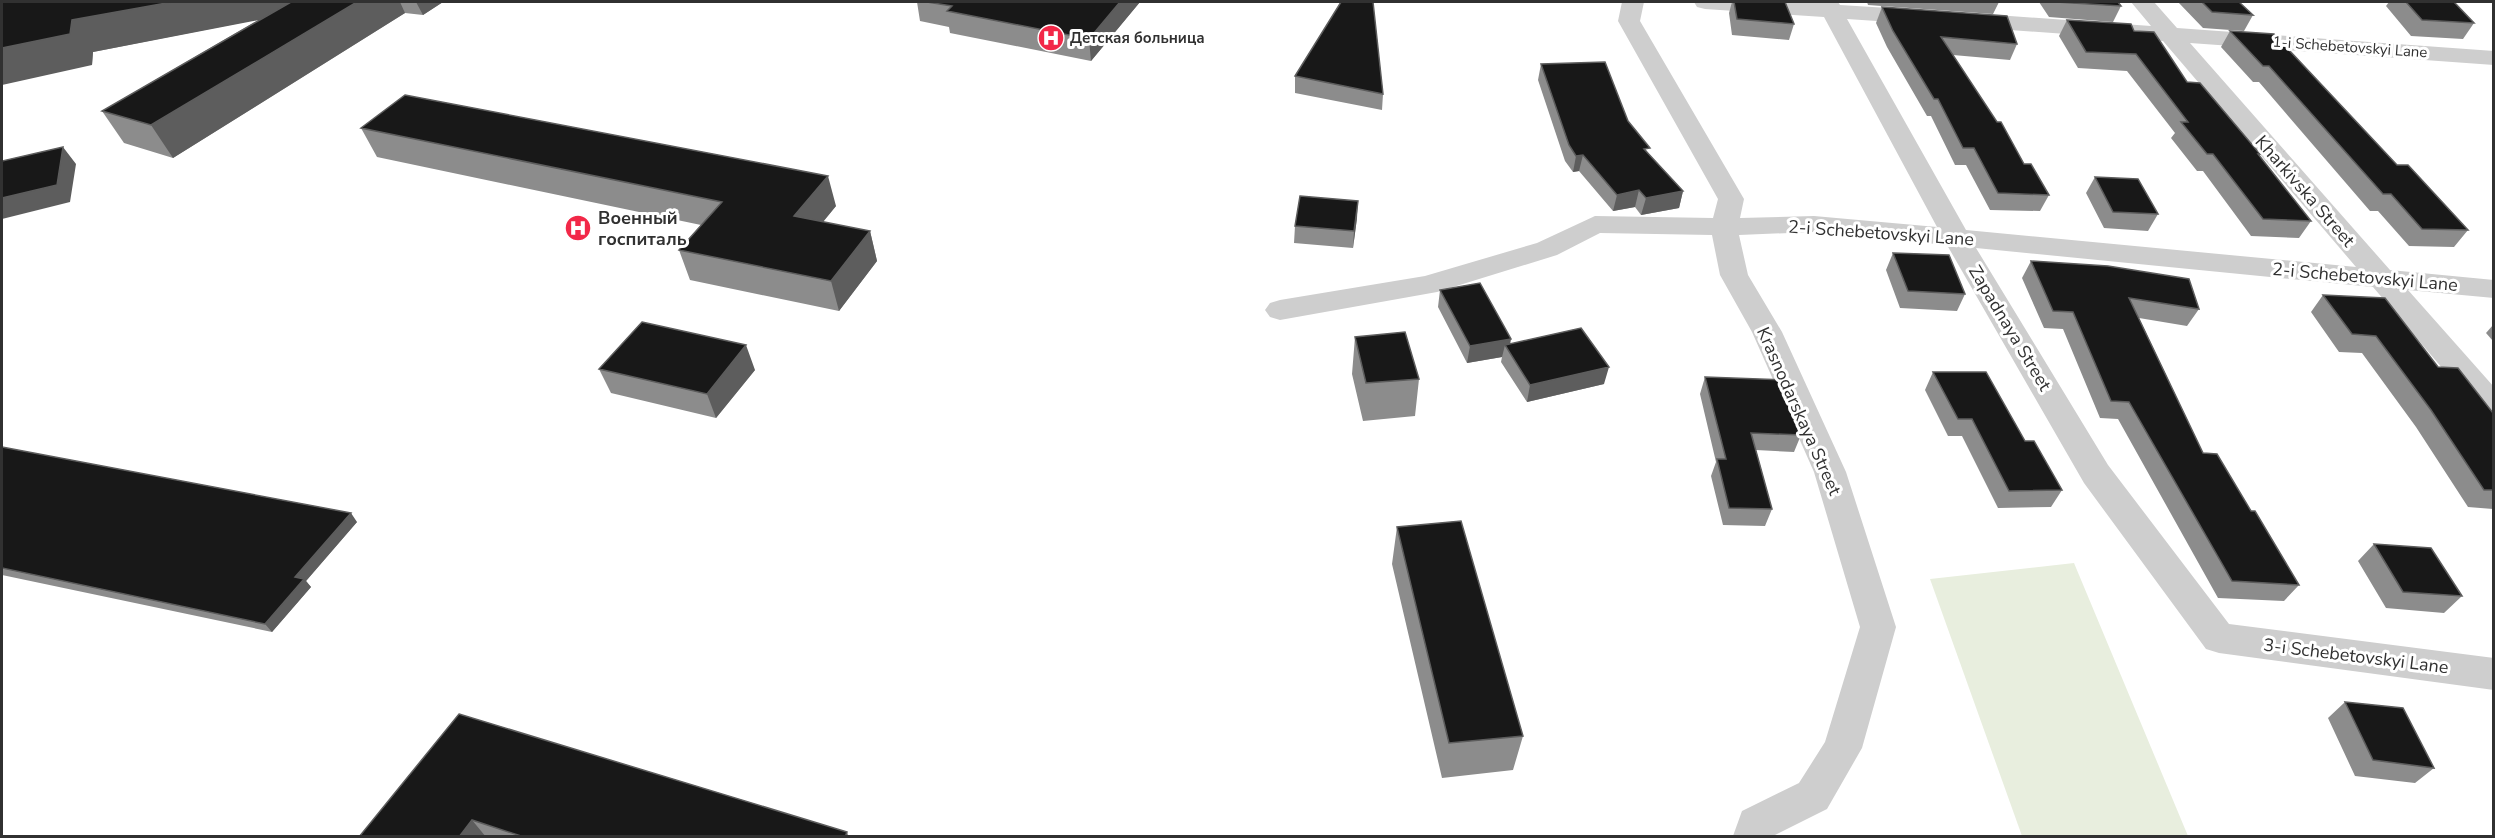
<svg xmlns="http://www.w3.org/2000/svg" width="2495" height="838" font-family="'Nunito Sans',sans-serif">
	<rect width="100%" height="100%" fill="#fff"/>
	<!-- green -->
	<path fill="#e8eede" d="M 2074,563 L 2188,836 L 2022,836 L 1930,579 Z"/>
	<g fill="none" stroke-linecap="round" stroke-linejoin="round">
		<!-- minor -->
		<path fill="#cecece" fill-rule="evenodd" d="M 1622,2 L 1644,2 L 1640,21 L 1744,199 L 1740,218 L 1814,216 L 1937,227 L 1824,17 L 1705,9 L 1697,7 L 1694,2 L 1838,2 L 1840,5 L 1921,10 L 1929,12 L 1932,17 L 1929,22 L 1921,24 L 1847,19 L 1966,230 L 2356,267 L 2163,41 L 1968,27 L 1960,25 L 1957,20 L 1960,15 L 1968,13 L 2151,26 L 2131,2 L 2154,2 L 2177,28 L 2494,51 L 2494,65 L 2190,43 L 2390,270 L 2494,280 L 2494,298 L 2408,290 L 2494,387 L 2494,419 L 2483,416 L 2373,287 L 1976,248 L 2108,465 L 2229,624 L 2494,658 L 2494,690 L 2219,653 L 2206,649 L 2084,483 L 1947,245 L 1814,232 L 1739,235 L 1748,275 L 1782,332 L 1846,472 L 1896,627 L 1862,748 L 1827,809 L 1773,836 L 1733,836 L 1742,811 L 1799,783 L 1825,742 L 1860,627 L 1814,472 L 1752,332 L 1720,275 L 1712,235 L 1600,233 L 1557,255 L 1437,292 L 1280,320 L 1270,317 L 1265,310 L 1270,303 L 1280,300 L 1425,276 L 1537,243 L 1595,216 L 1713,218 L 1718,199 L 1618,21 Z"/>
	</g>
	<!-- wall -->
	<path fill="#8c8c8c" d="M 2,2 L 443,2 L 423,15 L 405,13 L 173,158 L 124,143 L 102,111 L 260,19 L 93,52 L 92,65 Z
		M 917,2 L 1140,2 L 1091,61 L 950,33 L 949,27 L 920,21 Z
		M 1732,2 L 1785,2 L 1794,24 L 1789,40 L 1732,35 L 1729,13 Z
		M 1867,2 L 1999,2 L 1993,14 L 1868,5 Z
		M 2039,2 L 2118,2 L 2121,6 L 2113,22 L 2049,17 Z
		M 2178,2 L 2239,2 L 2253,15 L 2244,31 L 2203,28 Z
		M 2389,2 L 2454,2 L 2474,23 L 2463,39 L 2411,36 L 2386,6 Z
		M 1882,7 L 2017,44 L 2010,60 L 1953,55 L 2024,164 L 2049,195 L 2040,211 L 1990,210 L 1966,165 L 1955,165 L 1931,116 L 1927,116 L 1887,47 L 1876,23 Z
		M 2067,20 L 2134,31 L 2260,154 L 2259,156 L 2311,221 L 2299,238 L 2251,236 L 2203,171 L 2197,171 L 2171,138 L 2175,133 L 2127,71 L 2078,68 L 2059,36 Z
		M 2230,31 L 2397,165 L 2468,230 L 2454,247 L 2409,246 L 2378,211 L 2370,211 L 2259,82 L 2253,82 L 2221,47 Z
		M 1541,64 L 1628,121 L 1648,153 L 1683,191 L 1679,208 L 1641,215 L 1635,207 L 1613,211 L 1579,171 L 1573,172 L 1565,161 L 1538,80 Z
		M 1295,76 L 1383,94 L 1382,110 L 1295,93 Z
		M 361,128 L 836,206 L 823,222 L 870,231 L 877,261 L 839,311 L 690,280 L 679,250 L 701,225 L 377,157 Z
		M 2095,177 L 2158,214 L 2148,231 L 2104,228 L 2086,193 Z
		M 1357,218 L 1353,248 L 1294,243 L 1295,226 Z
		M 1893,253 L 1965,294 L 1957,311 L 1900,308 L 1886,270 Z
		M 2031,261 L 2199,309 L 2187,326 L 2139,318 L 2203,453 L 2251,511 L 2299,585 L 2284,601 L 2218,598 L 2118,419 L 2100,418 L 2063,329 L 2044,328 L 2022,278 Z
		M 1440,290 L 1510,344 L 1604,384 L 1527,402 L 1501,362 L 1502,357 L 1467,363 L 1438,307 Z
		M 2323,295 L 2438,367 L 2493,413 L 2493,509 L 2468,507 L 2416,427 L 2362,353 L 2339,352 L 2311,312 Z
		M 2493,325 L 2493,341 L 2486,333 Z
		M 1355,337 L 1419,379 L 1415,416 L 1363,421 L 1352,374 Z
		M 599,369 L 755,370 L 716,418 L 611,393 Z
		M 1933,372 L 2025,441 L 2062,490 L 2051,507 L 1998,508 L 1962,436 L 1948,436 L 1925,390 Z
		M 1705,377 L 1801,435 L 1794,452 L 1756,450 L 1772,509 L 1765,526 L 1723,525 L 1711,476 L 1716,462 L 1700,394 Z
		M 2,447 L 357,522 L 306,581 L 311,587 L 272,632 L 2,575 Z
		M 1397,527 L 1523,736 L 1513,770 L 1442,778 L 1392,564 Z
		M 2374,544 L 2462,596 L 2444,613 L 2386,608 L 2358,561 Z
		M 2345,702 L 2434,768 L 2415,783 L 2355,776 L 2328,718 Z
		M 459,714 L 847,832 L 849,837 L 359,837 Z"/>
	<!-- shaded-wall -->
	<path fill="#5d5d5d" d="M 172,2 L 352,2 L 93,52 L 92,65 L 2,85 L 2,48 L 72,20 Z
		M 357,2 L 400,2 L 405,13 L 173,158 L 151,125 Z
		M 416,2 L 443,2 L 423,15 Z
		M 1120,2 L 1140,2 L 1091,61 L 1089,39 Z
		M 63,147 L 76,164 L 70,202 L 2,219 L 2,198 Z
		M 1583,155 L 1579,171 L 1573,172 L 1576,156 Z
		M 828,176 L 836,206 L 803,246 L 794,216 Z
		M 1639,190 L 1635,207 L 1613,211 L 1617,195 Z
		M 1683,191 L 1679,208 L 1641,215 L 1646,198 Z
		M 1358,201 L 1357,218 L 1353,248 L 1354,231 Z
		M 870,231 L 877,261 L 839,311 L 831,281 Z
		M 1511,339 L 1509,351 L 1505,345 L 1502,357 L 1467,363 L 1470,346 Z
		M 746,345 L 755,370 L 716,418 L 707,394 Z
		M 1609,367 L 1604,384 L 1527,402 L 1530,385 Z
		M 351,513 L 357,522 L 306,581 L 311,587 L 272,632 L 265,624 L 295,577 Z
		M 472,820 L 486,837 L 459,837 Z"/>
	<!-- building -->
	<path fill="#181818" stroke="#5d5d5d" stroke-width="1.5" d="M 2,2 L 172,2 L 72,20 L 70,34 L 2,48 Z
		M 291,2 L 357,2 L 151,125 L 102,111 Z
		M 927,2 L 1120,2 L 1089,39 L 947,11 L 952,6 Z
		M 1341,2 L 1373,2 L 1383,94 L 1295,76 Z
		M 1734,2 L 1785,2 L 1794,24 L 1737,19 Z
		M 2056,2 L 2118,2 L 2121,6 Z
		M 2202,2 L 2239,2 L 2253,15 L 2212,12 Z
		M 2406,2 L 2454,2 L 2474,23 L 2422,20 Z
		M 1882,7 L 2007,16 L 2017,44 L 1941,37 L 1997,122 L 2001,122 L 2024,164 L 2031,164 L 2049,195 L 1998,193 L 1974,148 L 1963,148 L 1938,99 L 1934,99 L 1893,31 Z
		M 2067,20 L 2131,24 L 2134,31 L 2154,32 L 2187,82 L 2200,83 L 2260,154 L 2258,154 L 2311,221 L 2263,219 L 2213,154 L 2207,154 L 2181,122 L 2188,122 L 2136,54 L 2086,52 Z
		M 2230,31 L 2274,34 L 2397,165 L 2408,165 L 2468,230 L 2422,229 L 2391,194 L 2383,194 L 2269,66 L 2263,66 Z
		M 1605,62 L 1628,121 L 1650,148 L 1644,149 L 1683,191 L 1646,198 L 1639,190 L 1617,195 L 1583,155 L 1576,156 L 1569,145 L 1541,64 Z
		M 405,95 L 828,176 L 794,216 L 870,231 L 831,281 L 679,250 L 722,202 L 361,128 Z
		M 63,147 L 57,185 L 2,198 L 2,161 Z
		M 2095,177 L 2138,179 L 2158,214 L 2113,212 Z
		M 1300,196 L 1358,201 L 1354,231 L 1295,226 Z
		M 1893,253 L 1949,255 L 1965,294 L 1908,291 Z
		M 2031,261 L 2108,266 L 2189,279 L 2199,309 L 2129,298 L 2203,453 L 2217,454 L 2251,511 L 2255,511 L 2299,585 L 2232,581 L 2129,402 L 2111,401 L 2073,312 L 2053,311 Z
		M 1480,283 L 1511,339 L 1470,346 L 1440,290 Z
		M 2323,295 L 2385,298 L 2438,367 L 2458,368 L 2493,413 L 2493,490 L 2484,490 L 2431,410 L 2376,336 L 2352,334 Z
		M 642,322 L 746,345 L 707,394 L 599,369 Z
		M 1581,328 L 1609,367 L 1530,385 L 1505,345 Z
		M 1405,332 L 1419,379 L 1366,383 L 1355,337 Z
		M 1933,372 L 1986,372 L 2025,441 L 2034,441 L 2062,490 L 2009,491 L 1972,419 L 1958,419 Z
		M 1705,377 L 1784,380 L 1801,435 L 1751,433 L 1772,509 L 1729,508 L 1717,459 L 1726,459 Z
		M 2,447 L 351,513 L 295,577 L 304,579 L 265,624 L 2,568 Z
		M 1461,521 L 1523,736 L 1449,743 L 1397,527 Z
		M 2374,544 L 2431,548 L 2462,596 L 2403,592 Z
		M 2345,702 L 2403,708 L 2434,768 L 2373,760 Z
		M 459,714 L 847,832 L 845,837 L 524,837 L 472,820 L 459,837 L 359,837 Z"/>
	<!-- icons -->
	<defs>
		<symbol id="hospital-disc" viewBox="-11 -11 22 22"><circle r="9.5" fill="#f22848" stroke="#fff"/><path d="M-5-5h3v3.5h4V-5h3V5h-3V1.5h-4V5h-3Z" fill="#fff"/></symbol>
	</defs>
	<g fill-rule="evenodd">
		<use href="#hospital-disc" x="1036" y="23" width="30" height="30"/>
		<use href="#hospital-disc" x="563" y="213" width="30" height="30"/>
	</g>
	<g text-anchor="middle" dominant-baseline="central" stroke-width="6" stroke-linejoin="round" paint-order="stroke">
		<!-- far-poi labels -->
		<g font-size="15" font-weight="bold" fill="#313131" stroke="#fff" text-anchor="start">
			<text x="1070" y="38">Детская больница</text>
		</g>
		<!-- far-street labels -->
		<g font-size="15" fill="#313131" stroke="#fff">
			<text transform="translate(2350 47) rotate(4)">1-i Schebetovskyi Lane</text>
		</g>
		<!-- street labels -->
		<g font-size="18" fill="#313131" stroke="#fff">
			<text transform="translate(2305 191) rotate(49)">Kharkivska Street</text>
			<text transform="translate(1881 233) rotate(4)">2-i Schebetovskyi Lane</text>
			<text transform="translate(2365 277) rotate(5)">2-i Schebetovskyi Lane</text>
			<text transform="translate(2010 328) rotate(59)">Zapadnaya Street</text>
			<text transform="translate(1799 411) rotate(66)">Krasnodarskaya Street</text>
			<text transform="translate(2356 656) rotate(7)">3-i Schebetovskyi Lane</text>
		</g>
		<!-- poi labels -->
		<g font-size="18" font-weight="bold" fill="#313131" stroke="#fff" text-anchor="start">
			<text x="598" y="218">Военный<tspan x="598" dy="21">госпиталь</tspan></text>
		</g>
	</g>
	<!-- border -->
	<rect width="2495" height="838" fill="none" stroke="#313131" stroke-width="6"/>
</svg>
